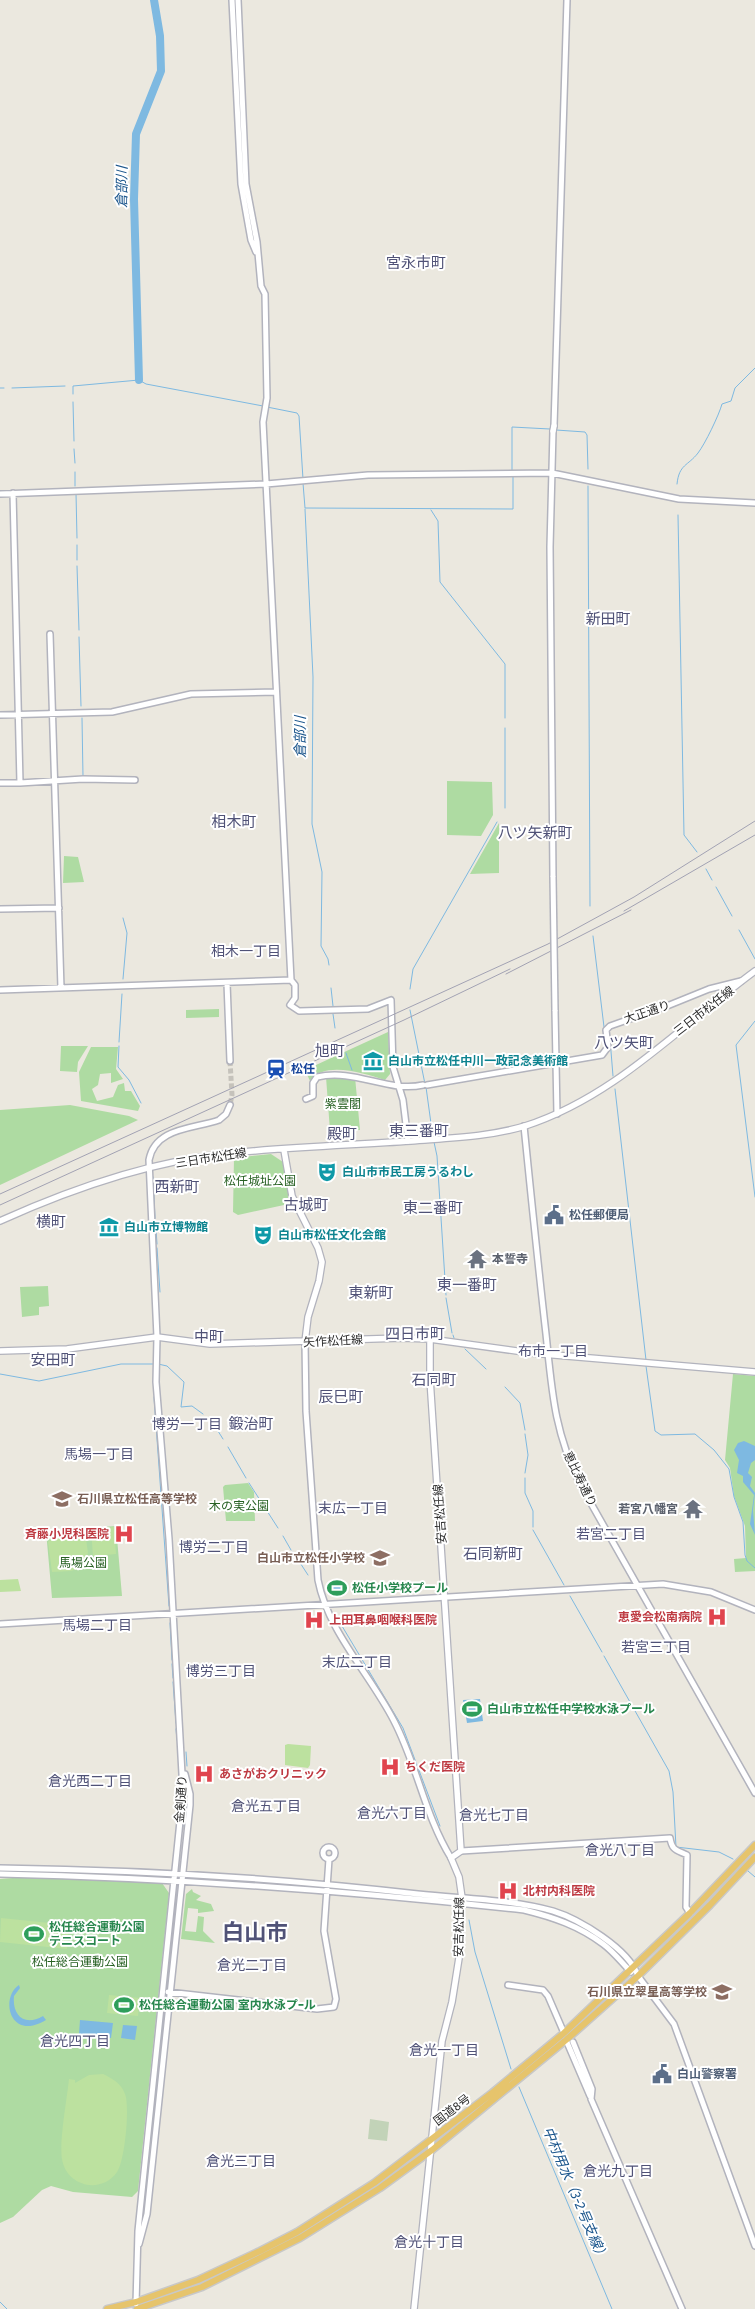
<svg xmlns="http://www.w3.org/2000/svg" width="755" height="2309" font-family="'Fira Sans','Noto Sans JP',sans-serif">
	<rect width="100%" height="100%" fill="#ebe8df"/>
	<!-- green -->
	<path fill="#aedba2" d="M 447,781 L 492,782 L 493,815 L 481,836 L 447,835 Z
		M 499,823 L 499,873 L 469,874 L 470,874 Z
		M 64,856 L 78,857 L 84,882 L 63,883 Z
		M 219,1009 L 219,1017 L 186,1018 L 186,1010 Z
		M 388,1032 L 390,1074 L 385,1080 C 365,1074 325,1060 310,1081 L 305,1070 Z
		M 61,1046 L 88,1046 L 78,1062 L 77,1072 L 60,1071 Z
		M 91,1047 L 118,1047 L 116,1069 L 123,1079 L 111,1083 L 111,1073 L 100,1074 L 98,1085 L 92,1089 L 97,1101 L 113,1097 L 118,1085 L 124,1083 L 125,1091 L 131,1091 L 140,1106 L 138,1111 L 81,1101 L 79,1072 Z
		M 326,1077 L 355,1077 L 360,1130 L 330,1131 Z
		M 70,1105 L 129,1116 L 138,1120 L 0,1185 L 0,1110 Z
		M 271,1154 L 283,1162 L 291,1201 L 284,1205 L 238,1215 L 233,1212 L 234,1158 Z
		M 48,1286 L 49,1306 L 39,1307 L 39,1315 L 22,1317 L 20,1287 Z
		M 733,1374 L 755,1376 L 755,1571 L 735,1572 L 734,1559 L 746,1558 L 745,1526 L 734,1496 L 730,1468 L 725,1460 Z
		M 248,1483 L 254,1492 L 255,1521 L 226,1521 L 223,1487 L 225,1485 Z
		M 116,1526 L 122,1596 L 52,1598 L 46,1531 Z
		M 25,1877 L 162,1883 L 169,1893 L 138,2191 L 132,2197 L 73,2192 L 51,2186 L 42,2190 L 13,2217 L 0,2223 L 0,1879 Z
		M 192,1889 L 193,1892 L 201,1896 L 196,1900 L 211,1904 L 214,1911 L 198,1913 L 198,1909 L 188,1908 L 185,1931 L 196,1932 L 198,1916 L 204,1917 L 203,1931 L 215,1943 L 181,1939 L 186,1894 Z"/>
	<!-- cemetery -->
	<path fill="#c2d3b8" d="M 370,2119 L 389,2122 L 387,2141 L 368,2139 Z"/>
	<!-- pitch -->
	<path fill="#bce19f" d="M 114,1527 L 116,1554 L 93,1556 L 91,1529 Z
		M 85,1532 L 88,1553 L 80,1568 L 71,1571 L 52,1572 L 48,1542 L 55,1534 Z
		M 18,1579 L 21,1591 L 0,1592 L 0,1580 Z
		M 288,1744 L 311,1746 L 310,1765 L 308,1768 L 285,1765 L 285,1745 Z
		M 1,1918 L 69,1925 L 67,1949 L 0,1942 Z
		M 109,1995 L 140,1998 L 138,2016 L 107,2013 Z
		M 103,2074 C 113,2079 121,2083 125,2094 C 130,2106 125,2161 117,2172 C 101,2195 66,2186 62,2159 C 59,2142 67,2099 69,2079 L 75,2080 L 75,2083 L 89,2075 Z"/>
	<!-- water -->
	<path fill="#7eb9e1" d="M 744,1441 L 755,1446 L 755,1460 L 751,1463 L 748,1473 L 752,1477 L 750,1486 L 755,1493 L 753,1510 L 755,1535 L 750,1524 L 754,1495 L 743,1482 L 743,1476 L 737,1473 L 739,1460 L 734,1450 L 738,1443 Z
		M 345,1582 L 345,1593 L 329,1594 L 328,1583 Z
		M 480,1699 L 483,1721 L 467,1723 L 463,1700 Z
		M 19,1985 L 20,1988 L 14,1996 C 12,2015 24,2027 43,2016 L 46,2020 C 9,2042 0,1997 19,1985 Z
		M 80,2020 L 113,2023 L 111,2038 L 79,2034 Z
		M 123,2025 L 137,2026 L 135,2040 L 121,2038 Z"/>
	<g fill="none" stroke-linecap="round" stroke-linejoin="round">
		<!-- stream -->
		<path stroke="#7eb9e1" stroke-width="1" d="M 0,388 L 4,388
			M 12,388 L 65,386
			M 73,394 L 73,386 L 139,380 L 146,384 L 263,406
			M 73,402 L 74,441
			M 267,407 L 297,413 L 299,416 L 303,479
			M 556,430 L 585,432 L 587,435 L 588,469
			M 74,449 L 75,463
			M 75,472 L 75,486
			M 512,472 L 512,427 L 550,429
			M 303,483 L 305,508 L 513,509 L 513,476
			M 677,484 C 679,464 688,466 698,453 C 705,444 719,415 722,404 L 731,401 L 735,388 L 755,368
			M 588,486 L 590,906
			M 76,493 L 77,538
			M 305,509 L 313,677 L 312,824 L 322,872 L 321,946 L 328,959 L 329,965
			M 431,510 L 438,521 L 440,582 L 505,664 L 505,718
			M 678,515 L 684,835 L 697,852
			M 77,545 L 77,560
			M 77,566 L 79,630
			M 79,637 L 81,706
			M 82,718 L 83,776
			M 505,808 L 505,728
			M 706,869 L 712,880
			M 716,887 L 732,916
			M 739,930 L 755,959
			M 593,936 L 604,1027
			M 123,979 L 127,933 L 123,918
			M 331,988 L 333,1006
			M 410,989 L 413,969 L 497,822
			M 410,1010 L 425,1084
			M 333,1014 L 335,1028
			M 755,1021 L 736,1045 L 755,1197
			M 610,1039 L 613,1076
			M 119,1042 L 122,994
			M 119,1046 L 118,1067 L 129,1080 L 141,1103
			M 346,1053 L 352,1070
			M 426,1087 L 433,1138
			M 615,1089 L 646,1360
			M 434,1142 L 437,1156 L 446,1295
			M 153,1177 L 155,1218
			M 156,1229 L 157,1244
			M 157,1248 L 160,1292
			M 446,1298 L 452,1333
			M 453,1335 L 454,1338
			M 465,1349 L 486,1369
			M 158,1364 L 167,1366 L 184,1382 L 181,1407 L 192,1406 L 203,1414
			M 646,1366 L 655,1431 L 661,1435 L 695,1434 L 714,1450 L 729,1469 L 734,1497 L 743,1522 L 745,1555 L 747,1561 L 755,1568
			M 0,1374 L 39,1381 L 121,1364 L 154,1364
			M 505,1387 L 520,1403 L 525,1430
			M 154,1397 L 169,1606
			M 211,1420 L 223,1439
			M 228,1447 L 246,1478
			M 525,1473 L 528,1455 L 525,1434
			M 525,1478 L 525,1493 L 533,1511 L 533,1527
			M 249,1483 L 278,1528
			M 533,1530 L 564,1585
			M 283,1536 L 291,1550
			M 293,1552 L 308,1575
			M 570,1596 L 602,1652
			M 336,1616 L 403,1728 L 440,1826
			M 170,1623 L 172,1660
			M 604,1656 L 669,1771 L 673,1792 L 676,1847 L 719,1852 L 733,1859
			M 172,1664 L 173,1678
			M 173,1682 L 176,1723
			M 176,1729 L 177,1740
			M 186,1752 L 187,1766
			M 184,1826 L 187,1796
			M 748,1871 L 755,1877
			M 469,1920 L 475,1952 L 511,2069
			M 169,1980 L 178,1894
			M 519,2087 L 612,2309
			M 154,2118 L 166,2006
			M 153,2134 L 154,2122
			M 0,2302 L 7,2309"/>
		<!-- river -->
		<path stroke="#7eb9e1" stroke-width="8" d="M 139,380 L 134,199 L 136,134 L 161,71 L 160,36 L 154,0"/>
		<!-- tertiary-tunnel -->
		<path stroke="#c5c2bb" stroke-width="5" stroke-dasharray="5 2.5" stroke-linecap="butt" d="M 230,1061 L 232,1095 L 230,1105"/>
		<defs>
			<path id="tertiary" d="M 232,0 L 241,184 L 251,240 L 256,252
				M 238,0 L 246,184 L 257,242 L 261,286 L 265,294 L 267,398 L 263,422 L 291,980 L 295,985 L 295,998 L 290,1005 L 299,1011 L 368,1009 L 391,1000 L 393,1067 L 403,1100 L 408,1141
				M 554,426 L 567,0
				M 0,494 L 266,484 L 368,475 L 552,473 L 679,499 L 755,503
				M 50,634 L 61,988
				M 0,715 L 112,712 L 191,694 L 276,692
				M 0,783 L 20,783 L 13,493
				M 20,783 L 83,779 L 135,780
				M 553,877 L 550,547 L 553,431
				M 0,909 L 59,908
				M 227,983 L 230,1061
				M 0,990 L 291,980
				M 555,1010 L 557,1114
				M 427,1085 L 602,1055 L 608,1047 L 606,1030 L 610,1026 L 667,1006 L 709,989 L 741,981
				M 306,1099 L 313,1096 L 313,1083 L 317,1077 C 355,1068 388,1093 423,1085
				M 524,1126 C 531,1195 538,1265 546,1334 C 552,1391 554,1431 580,1484 L 755,1793
				M 305,1342 L 306,1411 L 318,1580 C 328,1632 370,1674 394,1721 C 417,1765 425,1816 451,1858
				M 0,1624 L 663,1584 L 711,1592 L 755,1610
				M323 1853a6 6 0 1 1 12 0a6 6 0 1 1-12 0Z
				M 461,1851 L 670,1838 C 672,1851 677,1850 687,1855 L 686,1907 L 690,1913
				M 0,1868 C 139,1870 280,1878 418,1894 C 463,1899 509,1899 553,1911 C 579,1919 629,1949 638,1976 L 674,2024 L 755,2246
				M 0,1874 C 175,1878 350,1891 524,1910 C 553,1917 579,1926 603,1944 C 614,1952 622,1963 631,1972
				M 508,1985 L 543,1990 L 548,1996 L 564,2033
				M 168,1992 L 317,2009 L 334,2007 L 336,1999 L 324,1931 L 329,1859
				M 566,2040 L 590,2096
				M 573,2042 L 592,2089 L 591,2099 L 682,2309
				M 139,2244 L 147,2214 L 190,1805 L 190,1794 L 185,1774
				M 136,2304 L 138,2231 L 183,1792 L 169,1539 L 156,1382 L 157,1337 L 149,1160 C 155,1127 194,1129 219,1120 L 226,1114 L 230,1105"/>
			<path id="secondary" d="M 553,431 L 554,426
				M 284,1150 L 292,1196 L 318,1248 L 322,1262 L 319,1281 L 308,1317 L 305,1342
				M 0,1221 C 73,1188 151,1161 231,1153 C 291,1147 351,1145 411,1141 C 449,1138 489,1137 525,1126 C 615,1097 680,1026 755,971
				M 0,1351 L 67,1349 L 157,1337 L 210,1344 L 402,1338 L 430,1339 L 531,1353 L 755,1372
				M 414,2309 L 442,2041 L 452,2002 L 459,1958 L 462,1898 L 459,1877 L 451,1858 L 461,1851 L 430,1379 L 430,1339"/>
			<path id="trunk" d="M 107,2309 L 136,2302 L 198,2280 L 260,2251 L 297,2232 L 374,2183 L 492,2093 L 564,2033 L 690,1913 L 755,1845
				M 137,2309 L 202,2287 L 300,2238 L 380,2188 L 432,2150 L 566,2040 L 638,1976 L 710,1905 L 755,1857"/>
		</defs>
		<!-- tertiary casing -->
		<use href="#tertiary" stroke="#b2b3bd" stroke-width="8"/>
		<!-- secondary casing -->
		<use href="#secondary" stroke="#b2b3bd" stroke-width="8"/>
		<!-- trunk casing -->
		<use href="#trunk" stroke="#c8c8c8" stroke-width="9"/>
		<!-- tertiary -->
		<use href="#tertiary" stroke="#fff" stroke-width="5"/>
		<!-- secondary -->
		<use href="#secondary" stroke="#fff" stroke-width="5.5"/>
		<!-- trunk -->
		<use href="#trunk" stroke="#e6c46c" stroke-width="6"/>
		<!-- rail -->
		<path stroke="#a2a2b3" stroke-width="1" d="M 624,911 L 755,835
			M 506,974 L 631,910
			M 0,1194 L 548,944 L 634,897 L 755,821
			M 0,1205 L 404,1020 L 510,969"/>
		<defs>
			<path id="tertiary-bridge" d="M 553,877 L 555,1010"/>
		</defs>
		<!-- tertiary-bridge casing -->
		<use href="#tertiary-bridge" stroke="#b2b3bd" stroke-width="8" stroke-linecap="butt"/>
		<!-- tertiary-bridge -->
		<use href="#tertiary-bridge" stroke="#fff" stroke-width="5"/>
	</g>
	<!-- icons -->
	<defs>
		<symbol id="museum-bare" viewBox="-9 -9 18 18"><path d="M0-6L6-3V-2H-6V-3ZM-5-1h2V3h-2ZM-1-1h2V3h-2ZM3-1h2V3H3ZM-6 4H6V6H-6Z" fill="#0f9aa8" stroke="#fff" stroke-width="2.5" paint-order="stroke"/></symbol>
		<symbol id="station-bare" viewBox="-9 -9 18 18"><path d="M-3-6H3Q5-6 5-4V2Q5 4 3 4L4.5 6H3L1.5 4h-3L-3 6H-4.5L-3 4Q-5 4-5 2V-4Q-5-6-3-6ZM-3.5-4v3h7v-3ZM-3.5 1v1.5H-2V1ZM2 1v1.5H3.5V1Z" fill="#1a4fb4" stroke="#fff" stroke-width="2.5" paint-order="stroke"/></symbol>
		<symbol id="theatre-bare" viewBox="-9 -9 18 18"><path d="M-5-5.5Q0-4 5-5.5V0Q5 5 0 6Q-5 5-5 0ZM-3.3-2.5H-1v1.5H-3.3ZM1-2.5H3.3v1.5H1ZM-2.8 1Q0 5.5 2.8 1Z" fill="#0f9aa8" stroke="#fff" stroke-width="2.5" paint-order="stroke"/></symbol>
		<symbol id="civic-bare" viewBox="-9 -9 18 18"><path d="M-.6-6.5H3V-4.5H.6V-3L4-1V1h2V6H-6V1h2V-1L-.6-3ZM-1.2 2.5V6h2.4V2.5Z" fill="#5c6f8a" stroke="#fff" stroke-width="2.5" paint-order="stroke"/></symbol>
		<symbol id="temple-bare" viewBox="-9 -9 18 18"><path d="M0-6L5-2H3V0L6.5 2.5H4V6H1.5V3h-3V6H-4V2.5H-6.5L-3 0V-2H-5Z" fill="#6b7280" stroke="#fff" stroke-width="2.5" paint-order="stroke"/></symbol>
		<symbol id="school-bare" viewBox="-9 -9 18 18"><path d="M0-5L7-2L0 1L-7-2ZM-4 1L0 2.5L4 1V4Q0 6-4 4Z" fill="#8d6e63" stroke="#fff" stroke-width="2.5" paint-order="stroke"/></symbol>
		<symbol id="hospital-bare" viewBox="-9 -9 18 18"><path d="M-5-5h3v3.5h4V-5h3V5h-3V1.5h-4V5h-3Z" fill="#e0444e" stroke="#fff" stroke-width="2.5" paint-order="stroke"/></symbol>
		<symbol id="stadium-bare" viewBox="-9 -9 18 18"><path d="M0-5a6.5 5 0 1 0 0 10a6.5 5 0 1 0 0-10ZM-3.5-1.8h7v3.6h-7Z" fill="#2e9e5b" stroke="#fff" stroke-width="2.5" paint-order="stroke"/></symbol>
	</defs>
	<g fill-rule="evenodd">
		<use href="#museum-bare" x="359" y="1047" width="28" height="28"/>
		<use href="#station-bare" x="262" y="1055" width="28" height="28"/>
		<use href="#theatre-bare" x="313" y="1158" width="28" height="28"/>
		<use href="#civic-bare" x="540" y="1201" width="28" height="28"/>
		<use href="#museum-bare" x="95" y="1213" width="28" height="28"/>
		<use href="#theatre-bare" x="249" y="1221" width="28" height="28"/>
		<use href="#temple-bare" x="463" y="1245" width="28" height="28"/>
		<use href="#school-bare" x="48" y="1485" width="28" height="28"/>
		<use href="#temple-bare" x="679" y="1495" width="28" height="28"/>
		<use href="#hospital-bare" x="110" y="1520" width="28" height="28"/>
		<use href="#school-bare" x="366" y="1544" width="28" height="28"/>
		<use href="#stadium-bare" x="323" y="1574" width="28" height="28"/>
		<use href="#hospital-bare" x="703" y="1603" width="28" height="28"/>
		<use href="#hospital-bare" x="300" y="1606" width="28" height="28"/>
		<use href="#stadium-bare" x="458" y="1695" width="28" height="28"/>
		<use href="#hospital-bare" x="376" y="1753" width="28" height="28"/>
		<use href="#hospital-bare" x="190" y="1760" width="28" height="28"/>
		<use href="#hospital-bare" x="494" y="1877" width="28" height="28"/>
		<use href="#stadium-bare" x="20" y="1920" width="28" height="28"/>
		<use href="#school-bare" x="708" y="1978" width="28" height="28"/>
		<use href="#stadium-bare" x="110" y="1991" width="28" height="28"/>
		<use href="#civic-bare" x="648" y="2060" width="28" height="28"/>
	</g>
	<g text-anchor="middle" dominant-baseline="central" stroke-width="4" stroke-linejoin="round" paint-order="stroke">
		<!-- street labels -->
		<g font-size="12" fill="#2b2b2b" stroke="#fff">
			<text transform="translate(704 1011) rotate(-38)">三日市松任線</text>
			<text transform="translate(647 1012) rotate(-19)">大正通り</text>
			<text transform="translate(211 1158) rotate(-9)">三日市松任線</text>
			<text transform="translate(333 1341) rotate(-3)">矢作松任線</text>
			<text transform="translate(580 1479) rotate(64)">恵比寿通り</text>
			<text transform="translate(440 1514) rotate(-94)">安吉松任線</text>
			<text transform="translate(181 1799) rotate(-86)">金剣通り</text>
			<text transform="translate(459 1927) rotate(-89)">安吉松任線</text>
			<text transform="translate(452 2110) rotate(-37)">国道8号</text>
		</g>
		<!-- culture labels -->
		<g font-size="12" font-weight="bold" fill="#0d838f" stroke="#fff" text-anchor="start">
			<text x="388" y="1061">白山市立松任中川一政記念美術館</text>
			<text x="342" y="1172">白山市市民工房うるわし</text>
			<text x="124" y="1227">白山市立博物館</text>
			<text x="278" y="1235">白山市松任文化会館</text>
		</g>
		<!-- transit labels -->
		<g font-size="12" font-weight="bold" fill="#164399" stroke="#fff" text-anchor="start">
			<text x="291" y="1069">松任</text>
		</g>
		<!-- park labels -->
		<g font-size="12" fill="#276023" stroke="#fff">
			<text x="343" y="1104">紫雲閣</text>
			<text x="260" y="1181">松任城址公園</text>
			<text x="239" y="1506">木の実公園</text>
			<text x="83" y="1563">馬場公園</text>
			<text x="80" y="1962">松任総合運動公園</text>
		</g>
		<!-- service labels -->
		<g font-size="12" font-weight="bold" fill="#4e5e75" stroke="#fff" text-anchor="start">
			<text x="569" y="1215">松任郵便局</text>
			<text x="677" y="2074">白山警察署</text>
		</g>
		<!-- worship labels -->
		<g font-size="12" font-weight="bold" fill="#5b616d" stroke="#fff" text-anchor="start">
			<text x="492" y="1259">本誓寺</text>
			<text x="678" y="1509" text-anchor="end">若宮八幡宮</text>
		</g>
		<!-- education labels -->
		<g font-size="12" font-weight="bold" fill="#785e54" stroke="#fff" text-anchor="end">
			<text x="77" y="1499" text-anchor="start">石川県立松任高等学校</text>
			<text x="365" y="1558">白山市立松任小学校</text>
			<text x="707" y="1992">石川県立翠星高等学校</text>
		</g>
		<!-- health labels -->
		<g font-size="12" font-weight="bold" fill="#be3a42" stroke="#fff" text-anchor="start">
			<text x="109" y="1534" text-anchor="end">斉藤小児科医院</text>
			<text x="702" y="1617" text-anchor="end">恵愛会松南病院</text>
			<text x="329" y="1620">上田耳鼻咽喉科医院</text>
			<text x="405" y="1767">ちくだ医院</text>
			<text x="219" y="1774">あさがおクリニック</text>
			<text x="523" y="1891">北村内科医院</text>
		</g>
		<!-- leisure labels -->
		<g font-size="12" font-weight="bold" fill="#27864d" stroke="#fff" text-anchor="start">
			<text x="352" y="1588">松任小学校プール</text>
			<text x="487" y="1709">白山市立松任中学校水泳プール</text>
			<text x="49" y="1927">松任総合運動公園<tspan x="49" dy="14">テニスコート</tspan></text>
			<text x="139" y="2005">松任総合運動公園 室内水泳プｰル</text>
		</g>
		<!-- water labels -->
		<g font-size="14" font-style="italic" fill="#1d578d" stroke="#fff">
			<text transform="translate(122 187) rotate(-89)">倉部川</text>
			<text transform="translate(300 737) rotate(-90)">倉部川</text>
			<text transform="translate(575 2194) rotate(67)">中村用水（3-2号支線）</text>
		</g>
		<!-- neighbourhood labels -->
		<g font-size="14" fill="#505277" stroke="#fff">
			<text x="246" y="951">相木一丁目</text>
			<text x="553" y="1351">布市一丁目</text>
			<text x="187" y="1424">博労一丁目</text>
			<text x="99" y="1454">馬場一丁目</text>
			<text x="353" y="1508">末広一丁目</text>
			<text x="611" y="1534">若宮二丁目</text>
			<text x="214" y="1547">博労二丁目</text>
			<text x="97" y="1625">馬場二丁目</text>
			<text x="656" y="1647">若宮三丁目</text>
			<text x="357" y="1662">末広二丁目</text>
			<text x="221" y="1671">博労三丁目</text>
			<text x="90" y="1781">倉光西二丁目</text>
			<text x="266" y="1806">倉光五丁目</text>
			<text x="392" y="1813">倉光六丁目</text>
			<text x="494" y="1815">倉光七丁目</text>
			<text x="620" y="1850">倉光八丁目</text>
			<text x="252" y="1965">倉光二丁目</text>
			<text x="75" y="2041">倉光四丁目</text>
			<text x="444" y="2050">倉光一丁目</text>
			<text x="241" y="2161">倉光三丁目</text>
			<text x="618" y="2171">倉光九丁目</text>
			<text x="429" y="2242">倉光十丁目</text>
		</g>
		<!-- quarter labels -->
		<g font-size="15" fill="#505277" stroke="#fff">
			<text x="416" y="263">宮永市町</text>
			<text x="608" y="619">新田町</text>
			<text x="234" y="822">相木町</text>
			<text x="535" y="833">八ツ矢新町</text>
			<text x="624" y="1043">八ツ矢町</text>
			<text x="330" y="1051">旭町</text>
			<text x="419" y="1131">東三番町</text>
			<text x="342" y="1134">殿町</text>
			<text x="177" y="1187">西新町</text>
			<text x="306" y="1205">古城町</text>
			<text x="433" y="1208">東二番町</text>
			<text x="51" y="1222">横町</text>
			<text x="467" y="1285">東一番町</text>
			<text x="371" y="1293">東新町</text>
			<text x="415" y="1334">四日市町</text>
			<text x="209" y="1337">中町</text>
			<text x="53" y="1360">安田町</text>
			<text x="434" y="1380">石同町</text>
			<text x="341" y="1397">辰巳町</text>
			<text x="251" y="1424">鍛治町</text>
			<text x="493" y="1554">石同新町</text>
		</g>
		<!-- town labels -->
		<g font-size="22" font-weight="bold" fill="#505277" stroke="#fff">
			<text x="255" y="1932">白山市</text>
		</g>
	</g>
</svg>
